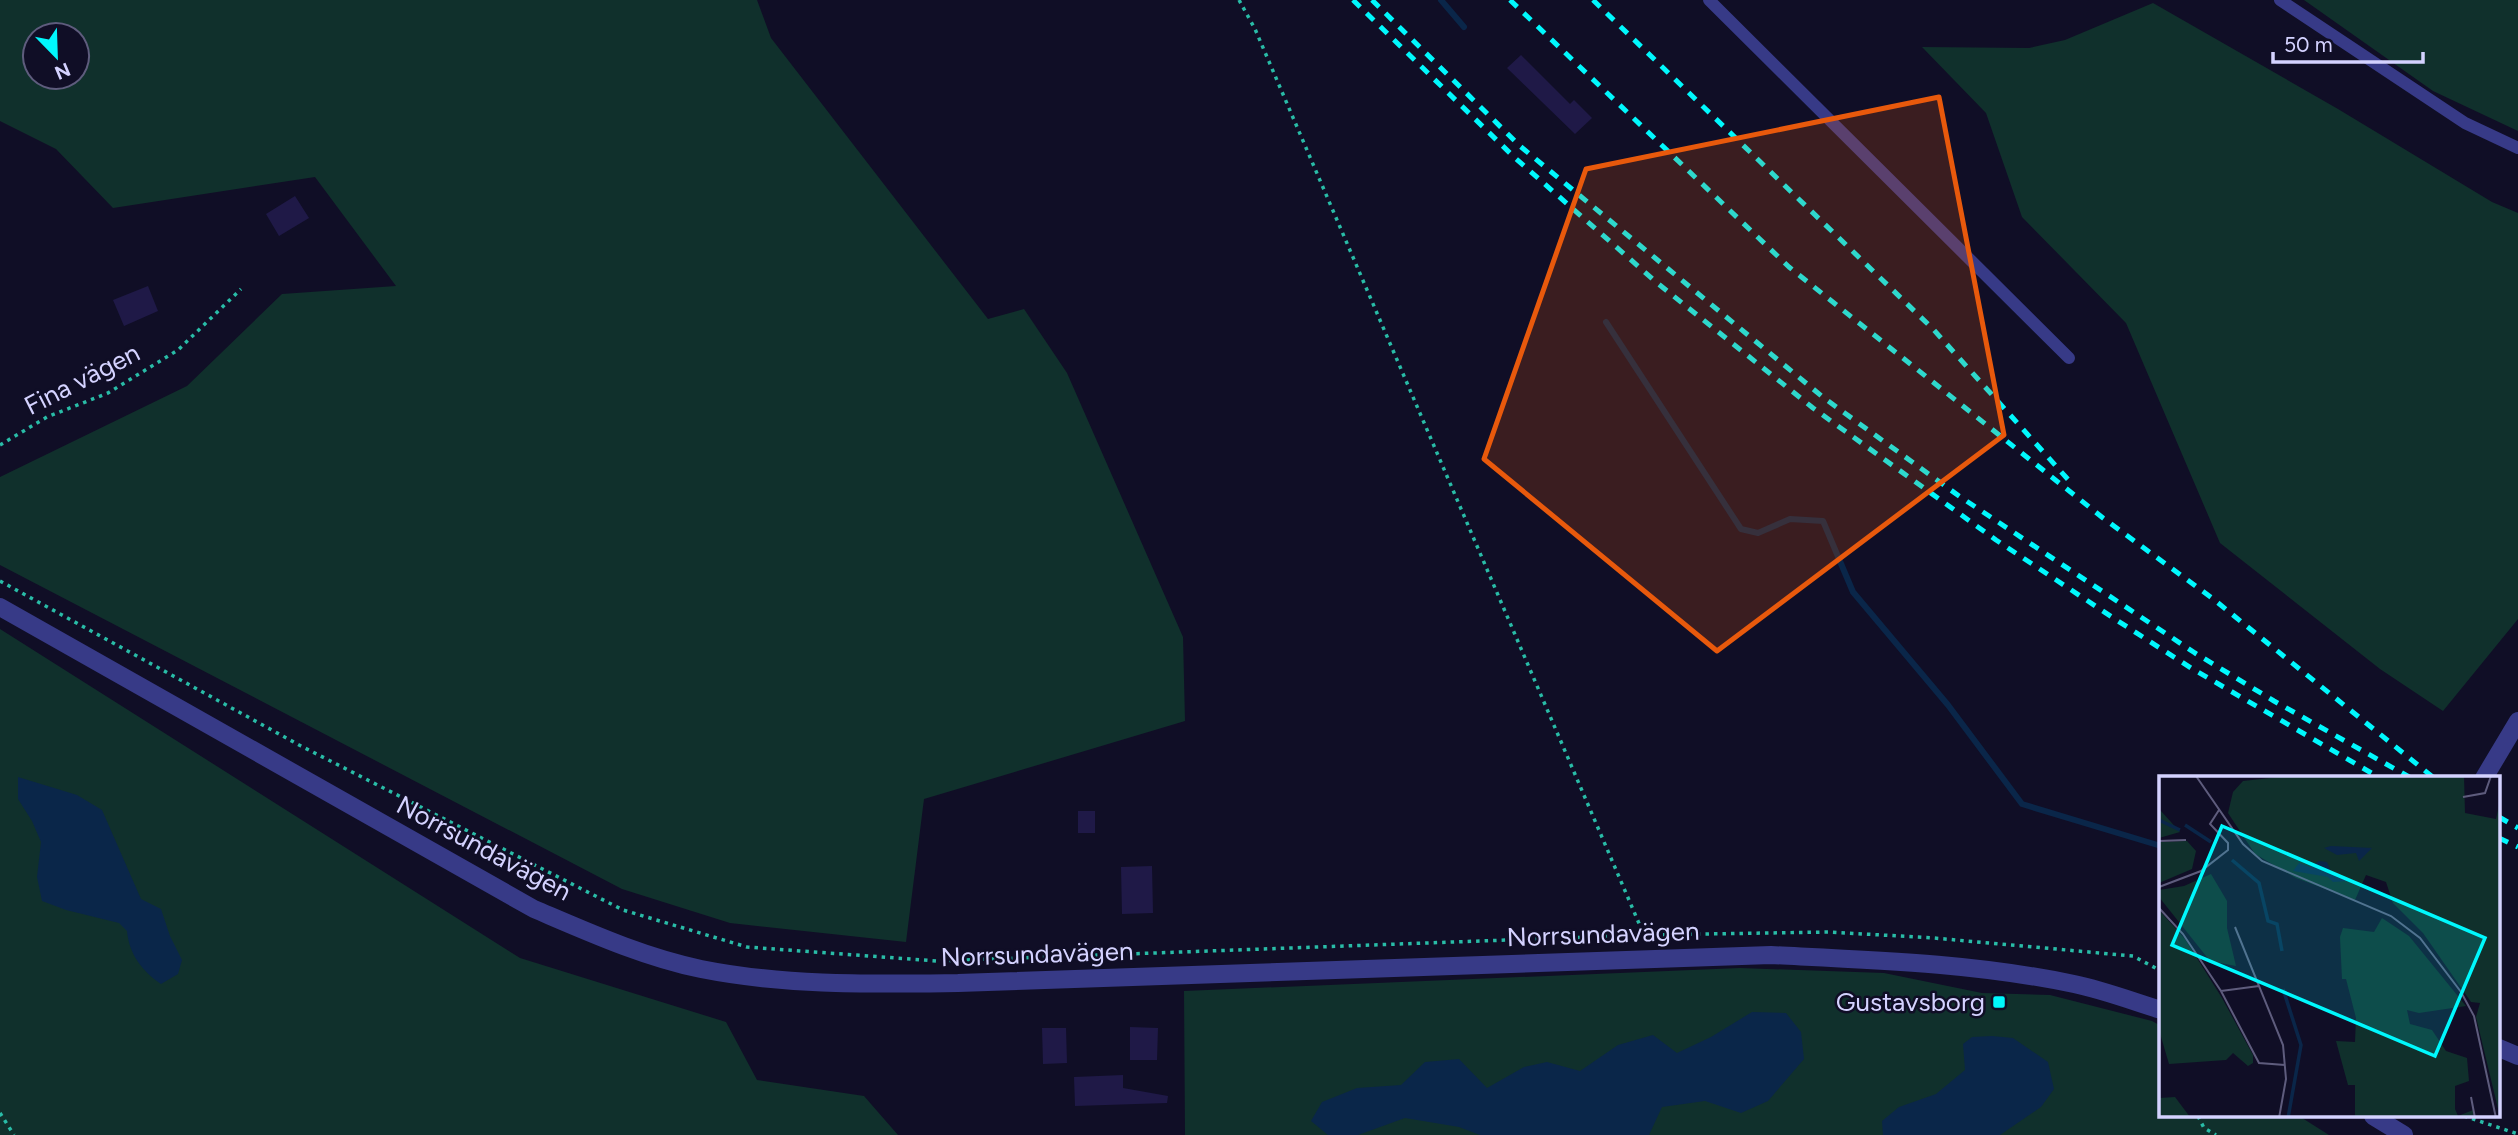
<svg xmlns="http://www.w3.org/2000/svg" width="2518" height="1135" font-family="Figtree,sans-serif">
	<rect width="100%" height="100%" fill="#100e26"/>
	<!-- green -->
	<path fill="#10302c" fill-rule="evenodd" d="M 0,0 L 757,0 L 771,38 L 988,319 L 1024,309 L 1067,373 L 1183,637 L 1185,721 L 924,799 L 906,942 L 730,923 L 622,889 L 0,565 L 0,477 L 187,386 L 282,294 L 396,286 L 315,177 L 113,208 L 56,149 L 0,121 ZM 77,35 L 77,77 L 35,77 L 35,35 Z
		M 2304,0 L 2518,0 L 2518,131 L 2433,91 Z
		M 2153,3 L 2338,109 L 2492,202 L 2518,213 L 2518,619 L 2443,711 L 2380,669 L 2220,543 L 2126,323 L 2022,217 L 1986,113 L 1922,47 L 2029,48 L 2065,40 Z
		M 0,629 L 520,958 L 726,1022 L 757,1080 L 864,1096 L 898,1135 L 0,1135 Z
		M 1740,968 L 1884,973 L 1982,993 L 2050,995 L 2152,1021 L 2161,1026 L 2161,1116 L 2299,1116 L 2329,1135 L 1185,1135 L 1184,991 Z"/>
	<!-- water -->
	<path fill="#0a2649" d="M 18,777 L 77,795 L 102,810 L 141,899 L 161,909 L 170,936 L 182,960 L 178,974 L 161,984 C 142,971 129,954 127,931 L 119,923 L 66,910 L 42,901 L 37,877 L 41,842 L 32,821 L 18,799 Z
		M 1752,1012 L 1786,1013 L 1801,1032 L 1804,1059 L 1768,1101 L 1741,1113 L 1705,1101 L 1662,1107 L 1649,1135 L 1480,1135 L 1459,1127 L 1405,1118 L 1358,1135 L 1328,1135 L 1311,1121 L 1322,1102 L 1357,1088 L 1401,1085 L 1425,1062 L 1459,1059 L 1487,1088 L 1524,1067 L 1547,1062 L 1580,1071 L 1618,1045 L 1653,1035 L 1677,1053 L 1711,1037 Z
		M 1992,1036 L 2013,1038 L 2048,1062 L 2054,1089 L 2041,1107 L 2000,1135 L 1883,1135 L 1882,1121 L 1899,1107 L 1936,1094 L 1965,1070 L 1963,1044 L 1972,1037 Z"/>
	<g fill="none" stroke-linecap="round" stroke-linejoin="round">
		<!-- stream -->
		<path stroke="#0a2649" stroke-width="6" d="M 1441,0 L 1464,27
			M 1606,322 L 1741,529 L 1758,533 L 1790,519 L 1823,521 L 1853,592 L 1948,705 L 2022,804 L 2161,846"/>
	</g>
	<!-- building -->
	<path fill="#1f1947" d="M 1521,55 L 1570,104 L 1574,100 L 1592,118 L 1575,134 L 1507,68 Z
		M 295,196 L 309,218 L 279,236 L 266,214 Z
		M 148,286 L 158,311 L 124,326 L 113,300 Z
		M 1078,811 L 1095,811 L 1095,833 L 1078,833 Z
		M 1152,866 L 1153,913 L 1122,914 L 1121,867 Z
		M 1130,1027 L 1158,1028 L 1157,1060 L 1130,1060 Z
		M 1042,1028 L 1066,1028 L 1067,1063 L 1043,1064 Z
		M 1123,1075 L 1123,1088 L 1168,1096 L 1167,1103 L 1075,1106 L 1074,1077 Z"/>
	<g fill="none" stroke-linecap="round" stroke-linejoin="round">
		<!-- path -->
		<path stroke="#29bca7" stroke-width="3.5" stroke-dasharray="3.5 5" stroke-linecap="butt" d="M 1239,0 L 1255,29 L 1644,935 L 1645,943
			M 0,445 L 47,417 L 108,393 L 178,350 L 241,289
			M 0,581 L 301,746 L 623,910 L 747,947 L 937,961 L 1644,935 L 1829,932 L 1934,938 L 2133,956 L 2161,971
			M 0,1113 L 14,1135
			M 2198,1116 L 2204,1128 L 2216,1135
			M 2464,1116 L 2518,1134"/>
		<!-- service -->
		<path stroke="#373a87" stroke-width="12" d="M 1709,0 L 2069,358
			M 2280,0 L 2465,123 L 2518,148"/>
		<!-- minor -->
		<path stroke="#373a87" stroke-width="18" d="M 2484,778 L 2518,721
			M 2499,1048 L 2518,1056"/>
		<!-- tertiary -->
		<path stroke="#373a87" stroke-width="18" d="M 0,607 L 534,909 C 588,932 643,957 701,969 C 786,986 871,984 958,983 L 1771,955 C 1873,960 1974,963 2074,984 C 2103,990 2132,1001 2161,1010
			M 2373,1116 L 2404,1135"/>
		<!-- rail -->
		<path stroke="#00f8fd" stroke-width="5" stroke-dasharray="10 9" stroke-linecap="butt" d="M 1353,0 L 1514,157 L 1656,282 L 1813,408 L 1996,540 L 2118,621 L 2191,668 L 2380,778
			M 1372,0 L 1520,146 L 1824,398 L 1959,496 L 2195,653 L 2274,701 L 2411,778
			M 1510,0 L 1789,267 L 2103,518 L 2212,598 L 2434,778
			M 1593,0 L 1933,329 L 2073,485
			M 2499,817 L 2518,828
			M 2499,838 L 2518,847"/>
	</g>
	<!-- marked area -->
	<path fill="#e8590c" fill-opacity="0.2" stroke="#e8590c" stroke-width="5" stroke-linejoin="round" d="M 1939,97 L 2004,435 L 1717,651 L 1484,459 L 1586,169 Z"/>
	<!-- markers -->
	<rect fill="#00f8fd" stroke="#100e26" stroke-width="2.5" x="1992" y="995" width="14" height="14" rx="3.5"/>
	<g text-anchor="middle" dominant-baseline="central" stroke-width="5" stroke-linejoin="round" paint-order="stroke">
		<!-- street labels -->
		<g font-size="26" fill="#d4d2ff" stroke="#100e26">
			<text transform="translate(82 379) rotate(-27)">Fina vägen</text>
			<text transform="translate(484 848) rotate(28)">Norrsundavägen</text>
			<text transform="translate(1603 934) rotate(-2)">Norrsundavägen</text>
			<text transform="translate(1037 954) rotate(-2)">Norrsundavägen</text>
		</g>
		<!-- poi labels -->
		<g font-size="26" fill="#d4d2ff" stroke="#100e26" text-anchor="end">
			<text x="1985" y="1002">Gustavsborg</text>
		</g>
	</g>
	<!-- overview -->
	<g transform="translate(2159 776)">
		<rect width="341" height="341" fill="#100e26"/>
		<path d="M 130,0 L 305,0 L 306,37 L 337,43 L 341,25 L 341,341 L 317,241 L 321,227 L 312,226 L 264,157 L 234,127 L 227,106 L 207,99 L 196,124 L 137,102 L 96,78 L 69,37 L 74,16 L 84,5 ZM 0,35 L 2,35 L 21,56 L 0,62 ZM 28,65 L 37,75 L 33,93 L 0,107 L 0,66 ZM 52,98 L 68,125 L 68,152 L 77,190 L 51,185 L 0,121 L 0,114 L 25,110 ZM 0,134 L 26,163 L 63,222 L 94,279 L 94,287 L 89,290 L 74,277 L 67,284 L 10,288 L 0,254 ZM 223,142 L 250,160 L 307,230 L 260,237 L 248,234 L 251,248 L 273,254 L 287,275 L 308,282 L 310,305 L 296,310 L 296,333 L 299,340 L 314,334 L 315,341 L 196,341 L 196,309 L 189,309 L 177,265 L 196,266 L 197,242 L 187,203 L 183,203 L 181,161 L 184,152 L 215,156 ZM 16,321 L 31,341 L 0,341 L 0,322 Z" fill="#10302c"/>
		<path d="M 165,72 L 172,70 L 213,72 L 200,85 L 197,77 L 178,79 ZM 160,85 L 168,86 L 173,98 L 189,105 L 174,106 L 169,101 L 134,95 L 140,87 L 151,91 Z" fill="#0a2649"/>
		<path fill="none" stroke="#0a2649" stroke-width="3.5" d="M 0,44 L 21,54M 26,49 L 52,66M 73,84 L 100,107 L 109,145 L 118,148 L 123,175M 124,213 L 142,269 L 129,342"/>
		<path fill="none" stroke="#5e5c7d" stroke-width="2" d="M 37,0 L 84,68 L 103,85 L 232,140 L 261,162 L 302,216 L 315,240 L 337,342M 304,21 L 326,17 L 332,0M 0,65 L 27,64M 0,111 L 42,95 L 69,74 L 69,67 L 51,48 L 60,34M 0,132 L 24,158 L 62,215 L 100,287 L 126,289M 76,151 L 124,269 L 127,303 L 120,342M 62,215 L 100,210M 312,321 L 316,342"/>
		<path fill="#00f8fd" fill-opacity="0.15" stroke="#00f8fd" stroke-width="3.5" d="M 63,50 L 326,162 L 276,280 L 13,169 Z"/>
		<rect width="341" height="341" fill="none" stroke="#d4d2ff" stroke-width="3.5"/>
	</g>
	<!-- north arrow -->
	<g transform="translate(56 56) rotate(157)"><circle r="33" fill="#100e26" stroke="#5e5c7d" stroke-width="2"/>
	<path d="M0-5L12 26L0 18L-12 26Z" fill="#00f8fd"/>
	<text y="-10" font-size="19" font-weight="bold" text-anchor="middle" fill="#d4d2ff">N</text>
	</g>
	<!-- scale -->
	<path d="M2273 52v10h150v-10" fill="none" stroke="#d4d2ff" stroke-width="3.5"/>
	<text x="2284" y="52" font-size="21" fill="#d4d2ff" stroke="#100e26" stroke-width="5" paint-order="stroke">50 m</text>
</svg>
